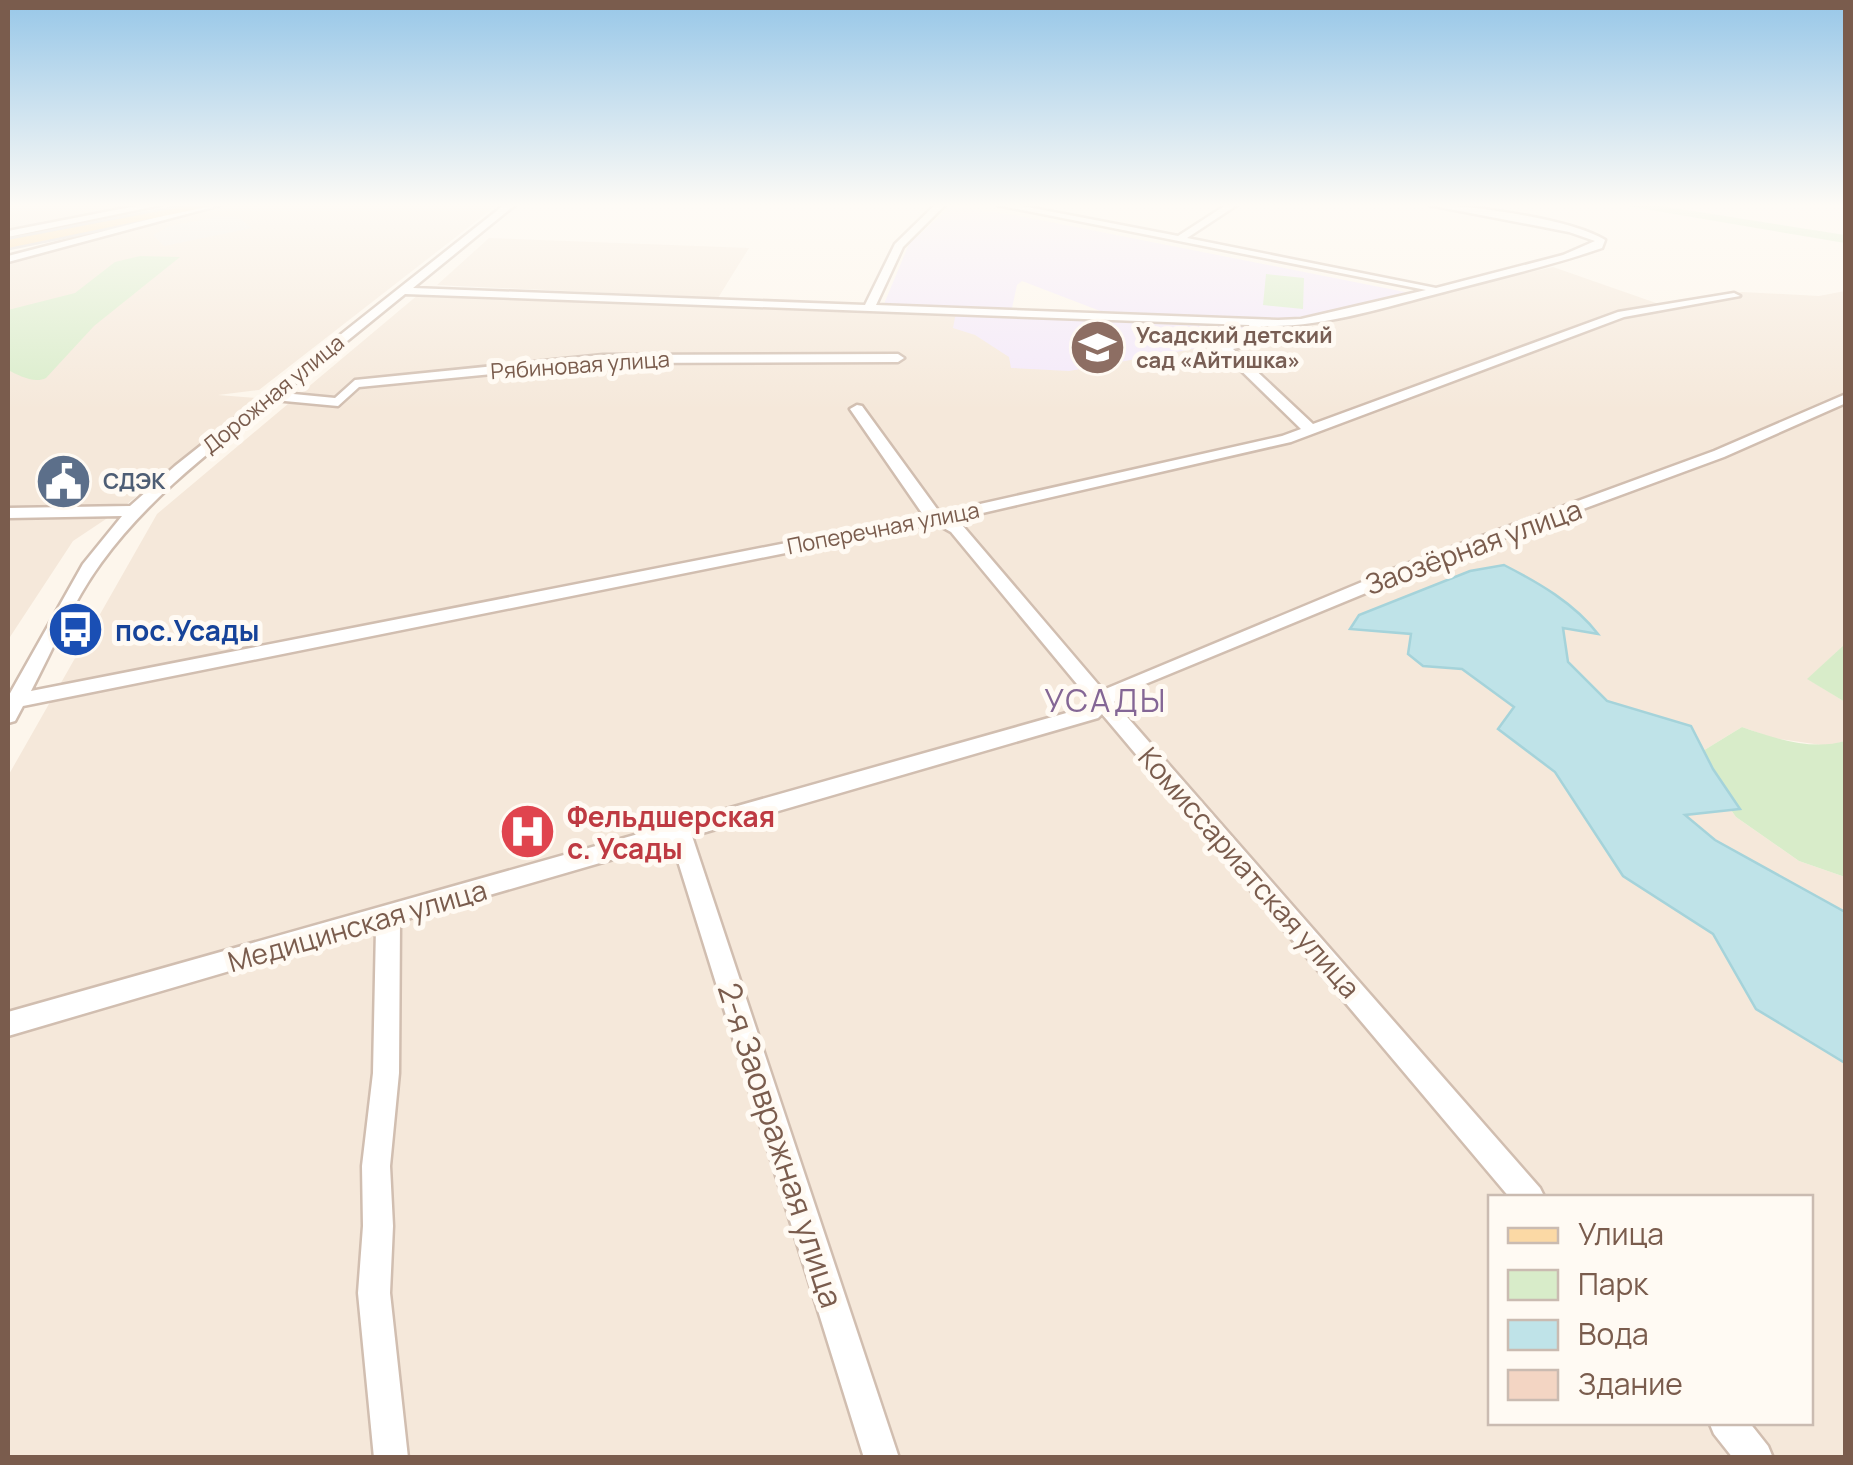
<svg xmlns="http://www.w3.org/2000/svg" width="1853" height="1465" font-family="Manrope,sans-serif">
	<rect width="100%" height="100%" fill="#fdf6ec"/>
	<!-- residential -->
	<path fill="#f5e8da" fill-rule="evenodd" d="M 8,205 L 144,205 L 8,231 Z
		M 229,205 L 497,205 L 259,390 L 218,395 L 256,398 L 121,509 L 73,541 L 8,640 L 8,262 L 109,232 Z
		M 489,238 L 749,248 L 718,298 L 437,285 Z
		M 1553,267 L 1659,304 L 1742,292 L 1819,296 L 1845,291 L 1845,644 L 1808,679 L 1845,702 L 1845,741 L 1828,746 L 1773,738 L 1742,727 L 1693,757 L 1736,817 L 1799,861 L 1845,877 L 1845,1457 L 8,1458 L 8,776 L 157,514 L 419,294 L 1301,323 ZM 1490,1198 L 1810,1198 L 1810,1422 L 1490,1422 Z"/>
	<!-- industrial -->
	<path fill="#efe9e4" d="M 216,217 L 237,217 L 252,228 L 164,246 L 153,235 L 170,226 Z"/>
	<!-- education -->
	<path fill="#f3e8fa" d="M 951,206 L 1020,216 L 1415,294 L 1285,320 L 1108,314 L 1022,281 L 1017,285 L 1012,308 L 884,304 L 909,244 Z
		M 956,312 L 1249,324 L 1254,338 L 1069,371 L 1011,368 L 1009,357 L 975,335 L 953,328 Z"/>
	<!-- green -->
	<path fill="#d8ecc9" d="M 1621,205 L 1655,205 L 1845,235 L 1845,243 Z
		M 140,256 L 180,257 L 94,326 L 46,378 C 34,384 18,375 8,370 L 8,310 L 75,293 L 115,262 Z
		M 1266,274 L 1304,278 L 1303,309 L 1263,305 Z
		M 1845,644 L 1845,702 L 1807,679 Z
		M 1742,727 C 1774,738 1812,751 1845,741 L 1845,877 L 1799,861 L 1736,817 L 1693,757 Z"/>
	<!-- water -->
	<path fill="#bfe3e8" stroke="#a5d3da" stroke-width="2.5" d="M 1504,565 C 1539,583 1574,603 1598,634 L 1563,628 L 1568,662 L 1607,701 L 1691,726 L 1713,769 L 1740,809 L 1685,815 L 1715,840 L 1845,912 L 1845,1063 L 1756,1009 L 1713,934 L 1623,876 L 1555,772 L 1498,729 L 1514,707 L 1462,669 L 1423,666 L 1408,654 L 1411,634 L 1350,629 L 1359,615 L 1470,571 Z"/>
	<!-- building -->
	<path fill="#f3d5c3" stroke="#e6bba3" stroke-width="2.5" d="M 534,814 L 536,824 L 545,821 L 548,840 L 512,850 L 509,821 Z"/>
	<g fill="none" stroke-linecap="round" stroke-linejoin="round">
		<defs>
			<path id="minor" d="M 141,205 L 161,205 L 8,237 L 8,231 Z
				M 204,205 L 220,205 L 8,262 L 8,256 Z
				M 504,205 L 515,205 L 413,288 L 865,305 L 895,244 L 935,205 L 945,205 L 903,247 L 876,305 L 1278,320 L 1301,319 L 1426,290 L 997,205 L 1017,205 L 1178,236 L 1226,205 L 1237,205 L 1187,238 L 1436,288 L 1563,255 L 1595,241 L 1569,232 L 1429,205 C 1471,205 1571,219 1605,240 L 1602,248 C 1550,266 1497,278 1444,292 C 1385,307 1322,328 1261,326 L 1264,342 L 1233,349 L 1313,424 L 1618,312 L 1734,293 L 1740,296 L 1624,317 L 1291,442 L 952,520 L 963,526 L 1103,690 L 1398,567 L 1714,451 L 1846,394 L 1846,403 L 1724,457 L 1458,555 L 1121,694 L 1114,702 L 1540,1188 L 1545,1198 L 1510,1198 L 1102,714 L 1098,718 L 692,836 L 899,1458 L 864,1458 L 672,842 L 400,921 L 399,1073 L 390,1166 L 393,1226 L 390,1293 L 408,1458 L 374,1458 L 358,1293 L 363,1226 L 362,1166 L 373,1073 L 376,928 L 8,1036 L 8,1012 L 1084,708 L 1091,701 L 951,532 L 935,523 L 23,706 L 15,721 L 8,723 L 8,697 L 83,564 L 122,516 L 8,518 L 8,508 L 130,506 L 175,466 ZM 405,294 L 1249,325 L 1253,337 L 1218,348 L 1301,429 L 1282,436 L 940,513 L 862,406 L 857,405 L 850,409 L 924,516 L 31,691 C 53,649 73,601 101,563 C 148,498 212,450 274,400 L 338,406 L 359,387 L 603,363 L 898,362 L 904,358 L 898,354 L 603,355 L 355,380 L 335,398 L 283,393 Z
				M 1709,1422 L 1749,1422 L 1768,1446 L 1773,1458 L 1733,1458 L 1714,1434 Z"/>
			<path id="major" d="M 192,205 L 217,205 L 8,248 L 8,240 Z"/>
		</defs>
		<!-- minor casing -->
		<use href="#minor" stroke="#d1beb0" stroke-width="5"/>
		<!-- major casing -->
		<use href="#major" stroke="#dad1cd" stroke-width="5"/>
		<!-- minor -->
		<use href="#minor" fill="#fff" fill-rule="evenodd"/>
		<!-- major -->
		<use href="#major" fill="#fbd9a5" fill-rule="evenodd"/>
	</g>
	<!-- sky -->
	<linearGradient id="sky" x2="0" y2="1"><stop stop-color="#97c7e8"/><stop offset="0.5" stop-color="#fefbf6"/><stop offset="1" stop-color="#fefbf6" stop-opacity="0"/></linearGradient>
	<rect width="1853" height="410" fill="url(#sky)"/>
	<!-- icons -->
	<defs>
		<symbol id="school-disc" viewBox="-11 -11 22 22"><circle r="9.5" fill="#8d6e63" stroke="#fffaf3"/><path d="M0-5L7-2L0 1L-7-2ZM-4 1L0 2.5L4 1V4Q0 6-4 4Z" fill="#fff"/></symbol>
		<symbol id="civic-disc" viewBox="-11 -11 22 22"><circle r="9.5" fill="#5c6f8a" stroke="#fffaf3"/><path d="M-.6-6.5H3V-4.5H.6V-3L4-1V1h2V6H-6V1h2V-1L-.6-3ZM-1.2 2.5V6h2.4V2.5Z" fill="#fff"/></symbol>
		<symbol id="bus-disc" viewBox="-11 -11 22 22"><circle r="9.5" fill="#1a4fb4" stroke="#fffaf3"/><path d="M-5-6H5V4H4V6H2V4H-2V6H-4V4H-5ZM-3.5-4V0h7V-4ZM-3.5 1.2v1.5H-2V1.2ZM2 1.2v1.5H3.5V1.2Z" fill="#fff"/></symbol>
		<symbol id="hospital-disc" viewBox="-11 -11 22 22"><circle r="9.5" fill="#e0444e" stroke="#fffaf3"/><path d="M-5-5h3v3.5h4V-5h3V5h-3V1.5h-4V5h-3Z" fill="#fff"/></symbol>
	</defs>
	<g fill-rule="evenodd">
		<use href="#school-disc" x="1066" y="316" width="63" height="63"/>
		<use href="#civic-disc" x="32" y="450" width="63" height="63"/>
		<use href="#bus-disc" x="44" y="598" width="63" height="63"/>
		<use href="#hospital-disc" x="496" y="800" width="63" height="63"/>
	</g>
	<g text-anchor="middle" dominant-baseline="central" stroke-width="10" stroke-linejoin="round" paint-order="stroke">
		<!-- far-education labels -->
		<g font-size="22" font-weight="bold" fill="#785e54" stroke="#fffaf3" text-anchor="start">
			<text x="1136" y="335">Усадский детский<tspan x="1136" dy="25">сад «Айтишка»</tspan></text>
		</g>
		<!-- far-street labels -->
		<g font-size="22" fill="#7a5c4d" stroke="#fffaf3">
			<text transform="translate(580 365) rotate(-4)">Рябиновая улица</text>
			<text transform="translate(273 394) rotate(-39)">Дорожная улица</text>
			<text transform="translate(883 528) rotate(-11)">Поперечная улица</text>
		</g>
		<!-- far-service labels -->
		<g font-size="22" font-weight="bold" fill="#4e5e75" stroke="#fffaf3" text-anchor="start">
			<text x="103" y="481">СДЭК</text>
		</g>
		<!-- street labels -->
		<g font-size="28" fill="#7a5c4d" stroke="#fffaf3">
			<text transform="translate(1473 546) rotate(-20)">Заозёрная улица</text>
			<text transform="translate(1250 872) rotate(49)">Комиссариатская улица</text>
			<text transform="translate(357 925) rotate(-16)">Медицинская улица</text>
		</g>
		<!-- transit labels -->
		<g font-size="28" font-weight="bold" fill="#164399" stroke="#fffaf3" text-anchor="start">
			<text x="115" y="630">пос.Усады</text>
		</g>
		<!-- health labels -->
		<g font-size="28" font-weight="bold" fill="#be3a42" stroke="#fffaf3" text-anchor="start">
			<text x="567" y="816">Фельдшерская<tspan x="567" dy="32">с. Усады</tspan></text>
		</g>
		<!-- quarter labels -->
		<g font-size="32" letter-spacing="2.5" fill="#846695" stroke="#fffaf3">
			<text x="1106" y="700">УСАДЫ</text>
		</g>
		<!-- near-street labels -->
		<g font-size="32" fill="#7a5c4d" stroke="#fffaf3">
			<text transform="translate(781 1145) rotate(72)">2-я Заовражная улица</text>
		</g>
	</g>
	<!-- border -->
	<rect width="1853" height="1465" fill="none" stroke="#7a5c4d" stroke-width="20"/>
	<!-- legend -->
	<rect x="1488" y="1195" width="325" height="230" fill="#fffaf3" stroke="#cabbb1" stroke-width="2.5"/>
	<rect x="1508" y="1228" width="50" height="15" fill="#fbd9a5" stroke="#cabbb1" stroke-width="2.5"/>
	<text x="1578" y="1245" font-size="30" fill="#7a5c4d">Улица</text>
	<rect x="1508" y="1270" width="50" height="30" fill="#d8ecc9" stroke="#cabbb1" stroke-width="2.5"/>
	<text x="1578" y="1295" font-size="30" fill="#7a5c4d">Парк</text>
	<rect x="1508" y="1320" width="50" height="30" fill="#bfe3e8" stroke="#cabbb1" stroke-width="2.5"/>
	<text x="1578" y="1345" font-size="30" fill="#7a5c4d">Вода</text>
	<rect x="1508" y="1370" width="50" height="30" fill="#f3d5c3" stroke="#cabbb1" stroke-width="2.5"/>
	<text x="1578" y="1395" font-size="30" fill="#7a5c4d">Здание</text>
</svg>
